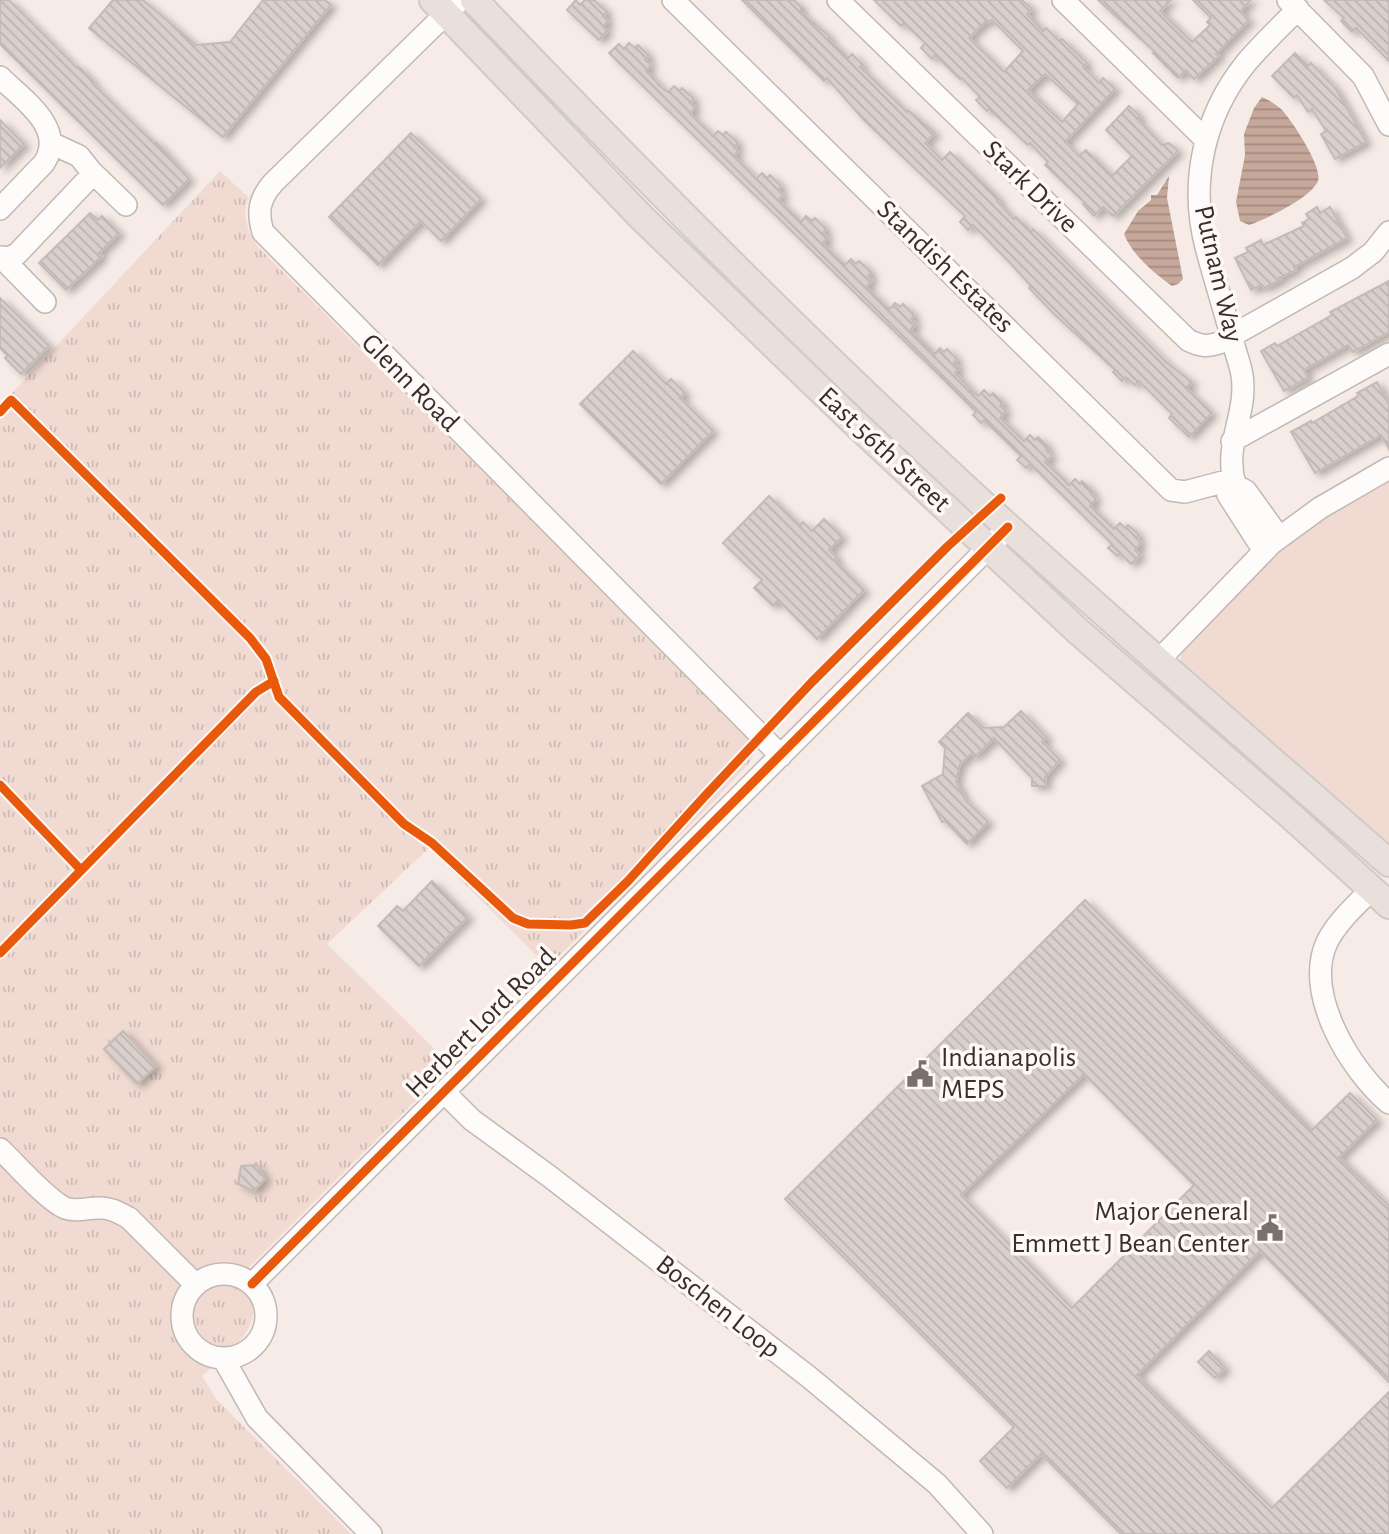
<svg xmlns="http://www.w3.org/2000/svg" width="1389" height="1534" font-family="'Alegreya Sans',sans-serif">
	<defs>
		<pattern id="park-tufts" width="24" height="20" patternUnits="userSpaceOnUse" patternTransform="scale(1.75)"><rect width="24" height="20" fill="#f0dad1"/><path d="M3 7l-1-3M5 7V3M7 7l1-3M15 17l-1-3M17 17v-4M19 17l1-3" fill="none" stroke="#cfbbb4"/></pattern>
		<pattern id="water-rules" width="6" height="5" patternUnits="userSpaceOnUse" patternTransform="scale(1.75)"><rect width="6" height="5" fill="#c6a89b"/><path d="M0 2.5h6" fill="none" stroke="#a2897f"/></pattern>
		<pattern id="building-back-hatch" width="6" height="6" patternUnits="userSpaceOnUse" patternTransform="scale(1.75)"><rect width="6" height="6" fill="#d9d0cc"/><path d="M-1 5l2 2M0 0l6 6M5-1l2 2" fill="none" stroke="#bbb3af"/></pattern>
		<filter id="shadow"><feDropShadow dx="5.5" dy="3.5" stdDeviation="3.5" flood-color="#0004"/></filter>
	</defs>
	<rect width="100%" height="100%" fill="#f6ebe6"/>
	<!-- green -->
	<path fill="#f0dad1" d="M 1389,475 L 1389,856 L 1180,664 L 1182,652 L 1189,642 L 1259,569 L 1287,543 L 1314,522 Z"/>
	<!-- park -->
	<path fill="url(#park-tufts)" d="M 220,171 L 249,198 C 240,214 249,233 258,247 L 746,735 L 755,751 L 750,762 L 714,801 L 548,967 L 429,848 L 327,944 L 451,1065 L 232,1284 C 236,1287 242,1290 246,1294 C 272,1323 220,1359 202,1376 L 217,1400 L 351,1534 L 0,1534 L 0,406 Z"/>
	<!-- water -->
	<path fill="url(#water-rules)" d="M 1262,97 C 1268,100 1276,104 1281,109 C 1291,119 1323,167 1318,181 C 1311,198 1266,219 1249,225 L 1240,221 L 1236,202 L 1245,155 L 1244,134 L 1254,108 Z
		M 1169,176 L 1167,198 L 1183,279 L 1178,284 L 1172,286 C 1154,273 1132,255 1124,234 L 1138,211 L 1151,200 L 1151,195 L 1157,195 Z"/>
	<!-- building -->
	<path fill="url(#building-back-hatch)" stroke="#c4bbb6" stroke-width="2" fill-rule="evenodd" filter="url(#shadow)" d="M 0,0 L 9,0 L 77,68 L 79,67 L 94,82 L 92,83 L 136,126 L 155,144 L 156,142 L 189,179 L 163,205 L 0,44 Z
		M 113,0 L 143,0 L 196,45 L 230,42 L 263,0 L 325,0 L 331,5 L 223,137 L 89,28 Z
		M 576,0 L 580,5 L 585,0 L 594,0 L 607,12 L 603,16 L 608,21 L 603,27 L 607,31 L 599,40 L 567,10 Z
		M 742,0 L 794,0 L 801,7 L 801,12 L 830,37 L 828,39 L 848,58 L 852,54 L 863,65 L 860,67 L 907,112 L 908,110 L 935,133 L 925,143 L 942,160 L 950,152 L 999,199 L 997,201 L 1014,219 L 1016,217 L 1031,232 L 1033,229 L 1166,362 L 1192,382 L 1186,388 L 1212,413 L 1189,437 L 1169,418 L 1172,414 L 1139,381 L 1135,385 L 1126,377 L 1122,381 L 1113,372 L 1115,370 L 1054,314 L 1029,288 L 1031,286 L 1011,264 L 973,225 L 968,230 L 960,222 L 965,216 L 864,120 L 827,78 L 824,81 Z
		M 874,0 L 1022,0 L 1032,9 L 1027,14 L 1043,31 L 1046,28 L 1059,41 L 1062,39 L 1087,63 L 1083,67 L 1099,83 L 1103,78 L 1115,89 L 1065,142 L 1079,156 L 1086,150 L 1112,176 L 1132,156 L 1106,130 L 1129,106 L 1140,116 L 1137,119 L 1162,145 L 1169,143 L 1178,151 L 1113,216 L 1103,207 L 1094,216 L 1083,204 L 1085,203 L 1045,165 L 1048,162 L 1030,143 L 1028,145 L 989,109 L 987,111 L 976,100 L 980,97 L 962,78 L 960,79 L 935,55 L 932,59 L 921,48 L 925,43 L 904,23 L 901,26 ZM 987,20 L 989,22 L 992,20 L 1023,51 L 1004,72 L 969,38 ZM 1045,74 L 1078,104 L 1062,122 L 1028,90 Z
		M 1098,0 L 1171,0 L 1160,11 L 1192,42 L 1210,25 L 1207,22 L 1211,18 L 1193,0 L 1251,0 L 1240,12 L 1249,20 L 1216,54 L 1219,56 L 1194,79 L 1186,70 L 1178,78 L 1153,53 L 1155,52 Z
		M 1324,0 L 1389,0 L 1389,61 L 1356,28 L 1352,32 L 1341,21 L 1344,18 Z
		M 629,43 L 635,48 L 638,45 L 649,56 L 645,60 L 651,65 L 646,71 L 662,88 L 668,92 L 674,86 L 680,91 L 682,88 L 694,99 L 690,103 L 695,107 L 690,114 L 713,136 L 718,131 L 723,135 L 726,132 L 738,143 L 734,147 L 738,151 L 734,156 L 756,179 L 762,173 L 767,178 L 770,175 L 781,186 L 778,190 L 783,195 L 778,200 L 783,205 L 801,222 L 806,216 L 812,221 L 815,218 L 826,229 L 823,233 L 828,238 L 822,243 L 839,260 L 845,265 L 851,259 L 856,264 L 859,261 L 871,272 L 868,276 L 872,280 L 866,287 L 883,304 L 890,309 L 895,303 L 900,307 L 903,304 L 914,315 L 911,319 L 916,324 L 910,330 L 935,354 L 940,348 L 944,352 L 947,349 L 957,359 L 954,363 L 959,368 L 955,373 L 973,392 L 978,396 L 984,390 L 990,396 L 993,393 L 1003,403 L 1000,406 L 1006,411 L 1000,418 L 1024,441 L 1030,435 L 1035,440 L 1038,437 L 1048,447 L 1046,450 L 1052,456 L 1045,462 L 1069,485 L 1075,479 L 1080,484 L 1082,481 L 1093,492 L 1091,494 L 1096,499 L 1090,506 L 1114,529 L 1120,523 L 1125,528 L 1128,525 L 1139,535 L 1136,538 L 1141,543 L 1135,550 L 1140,555 L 1131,564 L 1120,553 L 1117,556 L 1108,548 L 1112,544 L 1030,464 L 1026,468 L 1017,460 L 1021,456 L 984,420 L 981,423 L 973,415 L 976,412 L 939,375 L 609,53 L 619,44 L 624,49 Z
		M 1295,53 L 1308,66 L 1311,63 L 1336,89 L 1366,142 L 1335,159 L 1321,134 L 1326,131 L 1312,109 L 1308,112 L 1297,95 L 1294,98 L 1272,76 Z
		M 0,120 L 24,144 L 0,168 Z
		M 411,133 L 481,199 L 441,241 L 421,221 L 378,265 L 329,217 Z
		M 1317,207 L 1320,213 L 1330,207 L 1347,238 L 1294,267 L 1296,270 L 1279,278 L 1281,280 L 1264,288 L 1262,285 L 1251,290 L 1235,258 L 1248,252 L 1246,248 L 1261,240 L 1263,245 L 1304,226 L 1302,223 L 1309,219 L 1306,214 Z
		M 90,213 L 98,220 L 102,216 L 119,233 L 99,253 L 102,256 L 66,290 L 39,263 Z
		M 1389,281 L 1389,332 L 1353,352 L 1348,345 L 1304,370 L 1308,378 L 1284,391 L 1261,351 L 1275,343 L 1277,346 L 1332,315 L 1330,312 Z
		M 0,298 L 49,346 L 21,374 L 5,358 L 8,356 L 0,348 Z
		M 633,351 L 666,384 L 671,379 L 685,393 L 680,398 L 713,431 L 661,484 L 580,404 Z
		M 1377,382 L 1389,404 L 1389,449 L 1381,435 L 1315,473 L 1291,432 L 1311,421 L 1312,423 L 1358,396 L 1357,393 Z
		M 769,496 L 800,526 L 803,522 L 812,531 L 824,519 L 842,537 L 829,550 L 837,557 L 834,560 L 864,590 L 817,639 L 778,600 L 773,606 L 754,588 L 762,580 L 723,543 Z
		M 1021,711 L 1047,738 L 1042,742 L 1060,760 L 1045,777 L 1046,786 L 1032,786 L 1032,778 L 994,738 L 975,757 L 972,753 L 960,764 L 956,781 L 966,801 L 988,822 L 967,844 L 945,821 L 942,822 L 922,786 L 943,774 L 945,748 L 939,742 L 968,713 L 984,728 L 1004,727 Z
		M 432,881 L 468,917 L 419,966 L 378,926 L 397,906 L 403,911 Z
		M 1085,900 L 1312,1130 L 1350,1093 L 1377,1120 L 1339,1157 L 1389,1206 L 1389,1382 L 1260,1251 L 1137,1375 L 1272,1508 L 1389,1392 L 1389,1534 L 1121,1534 L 1041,1454 L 1007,1488 L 980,1461 L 1014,1427 L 785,1199 ZM 1084,1074 L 1194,1185 L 1072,1308 L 961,1195 Z
		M 123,1031 L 156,1066 L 137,1084 L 104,1049 Z
		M 257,1165 L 265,1179 L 254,1191 L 238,1184 L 241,1166 Z
		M 1209,1351 L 1225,1368 L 1215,1378 L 1198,1362 Z"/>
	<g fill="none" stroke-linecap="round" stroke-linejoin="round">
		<defs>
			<path id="minor" d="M 460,0 L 273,183 C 259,199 257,212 263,232 L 781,756
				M 673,0 L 1171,490 L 1185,492 L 1234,479
				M 838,0 L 1188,340 C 1200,346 1206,347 1219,343 L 1352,268 L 1373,252 L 1389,232
				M 1063,0 L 1206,140
				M 1288,0 L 1363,76 L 1389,125
				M 0,77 C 22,99 67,128 44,163 L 0,209
				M 91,171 L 126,205
				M 0,257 L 8,258 L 17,254 L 90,177 L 91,171 L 79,156 L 51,143
				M 2,258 L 45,302
				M 1232,441 L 1389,354
				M 1235,485 L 1228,495 L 1264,551
				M 1279,537 L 1246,491 L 1235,485 C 1223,443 1248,415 1242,375 C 1240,363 1235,351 1232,339 C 1224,308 1214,278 1206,247 C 1189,182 1204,115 1246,63 C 1262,44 1280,27 1298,9
				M 1158,661 L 1272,543 L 1320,508 L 1389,468
				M 1372,889 C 1356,905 1337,922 1327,942 C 1303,994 1351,1071 1389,1103
				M 444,1092 L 472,1120 L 549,1176 L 809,1377 L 937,1484 L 982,1534
				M 0,1149 C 16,1164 47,1200 65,1208 C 76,1212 87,1208 98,1208 C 110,1207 119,1213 129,1218 L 196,1285
				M182 1316a42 42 0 1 1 84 0a42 42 0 1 1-84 0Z
				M 252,1284 L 998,538
				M 223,1358 L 257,1418 L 371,1534"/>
			<path id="major" d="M 433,0 L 642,218 L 859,427 L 1079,632 L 1291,816 L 1389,905
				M 474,0 C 636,169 800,336 972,494 C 1109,620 1250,741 1389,863"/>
		</defs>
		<!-- minor casing -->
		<use href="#minor" stroke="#c2b8b4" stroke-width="24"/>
		<!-- major casing -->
		<use href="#major" stroke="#d0cac8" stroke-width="30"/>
		<!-- minor -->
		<use href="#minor" stroke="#fefcfb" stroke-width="21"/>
		<!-- major -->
		<use href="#major" stroke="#e9e0dc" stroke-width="26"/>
		<defs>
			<path id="cycleway" d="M 0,412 L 11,400 L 250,638 L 266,659 L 279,697 L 404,824 L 432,843 L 513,918 L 528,924 L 571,925 L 585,923 L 628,881 L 704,797 L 812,682 L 947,547 L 1001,498
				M 0,785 L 81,870
				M 0,953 L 256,692 L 274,681
				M 252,1284 L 1008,527"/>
		</defs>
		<!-- cycleway casing -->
		<use href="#cycleway" stroke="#fef9f7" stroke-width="13"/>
		<!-- cycleway -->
		<use href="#cycleway" stroke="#e8590c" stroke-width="9"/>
	</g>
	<!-- icons -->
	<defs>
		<symbol id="civic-bare" viewBox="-9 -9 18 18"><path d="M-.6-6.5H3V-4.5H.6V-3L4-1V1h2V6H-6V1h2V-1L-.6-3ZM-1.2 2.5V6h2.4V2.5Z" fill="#7a716c" stroke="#fef9f7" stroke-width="2.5" paint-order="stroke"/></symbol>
	</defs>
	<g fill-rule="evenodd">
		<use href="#civic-bare" x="901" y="1055" width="38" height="38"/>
		<use href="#civic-bare" x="1251" y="1209" width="38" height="38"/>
	</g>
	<g text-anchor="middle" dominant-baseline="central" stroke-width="7" stroke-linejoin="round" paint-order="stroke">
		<!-- street labels -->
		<g font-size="28" fill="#382f2a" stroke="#fef9f7">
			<text transform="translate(1030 187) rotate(44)">Stark Drive</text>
			<text transform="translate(945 267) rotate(44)">Standish Estates</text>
			<text transform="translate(1218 274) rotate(77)">Putnam Way</text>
			<text transform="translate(410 383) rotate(45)">Glenn Road</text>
			<text transform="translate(884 450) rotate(43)">East 56th Street</text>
			<text transform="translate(481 1023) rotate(-45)">Herbert Lord Road</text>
			<text transform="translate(718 1307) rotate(38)">Boschen Loop</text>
		</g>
		<!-- poi labels -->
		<g font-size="28" fill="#382f2a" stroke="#fef9f7" text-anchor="start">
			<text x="941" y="1058">Indianapolis<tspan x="941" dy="32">MEPS</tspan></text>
			<text x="1249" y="1212" text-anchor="end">Major General<tspan x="1249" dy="32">Emmett J Bean Center</tspan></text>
		</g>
	</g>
</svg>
